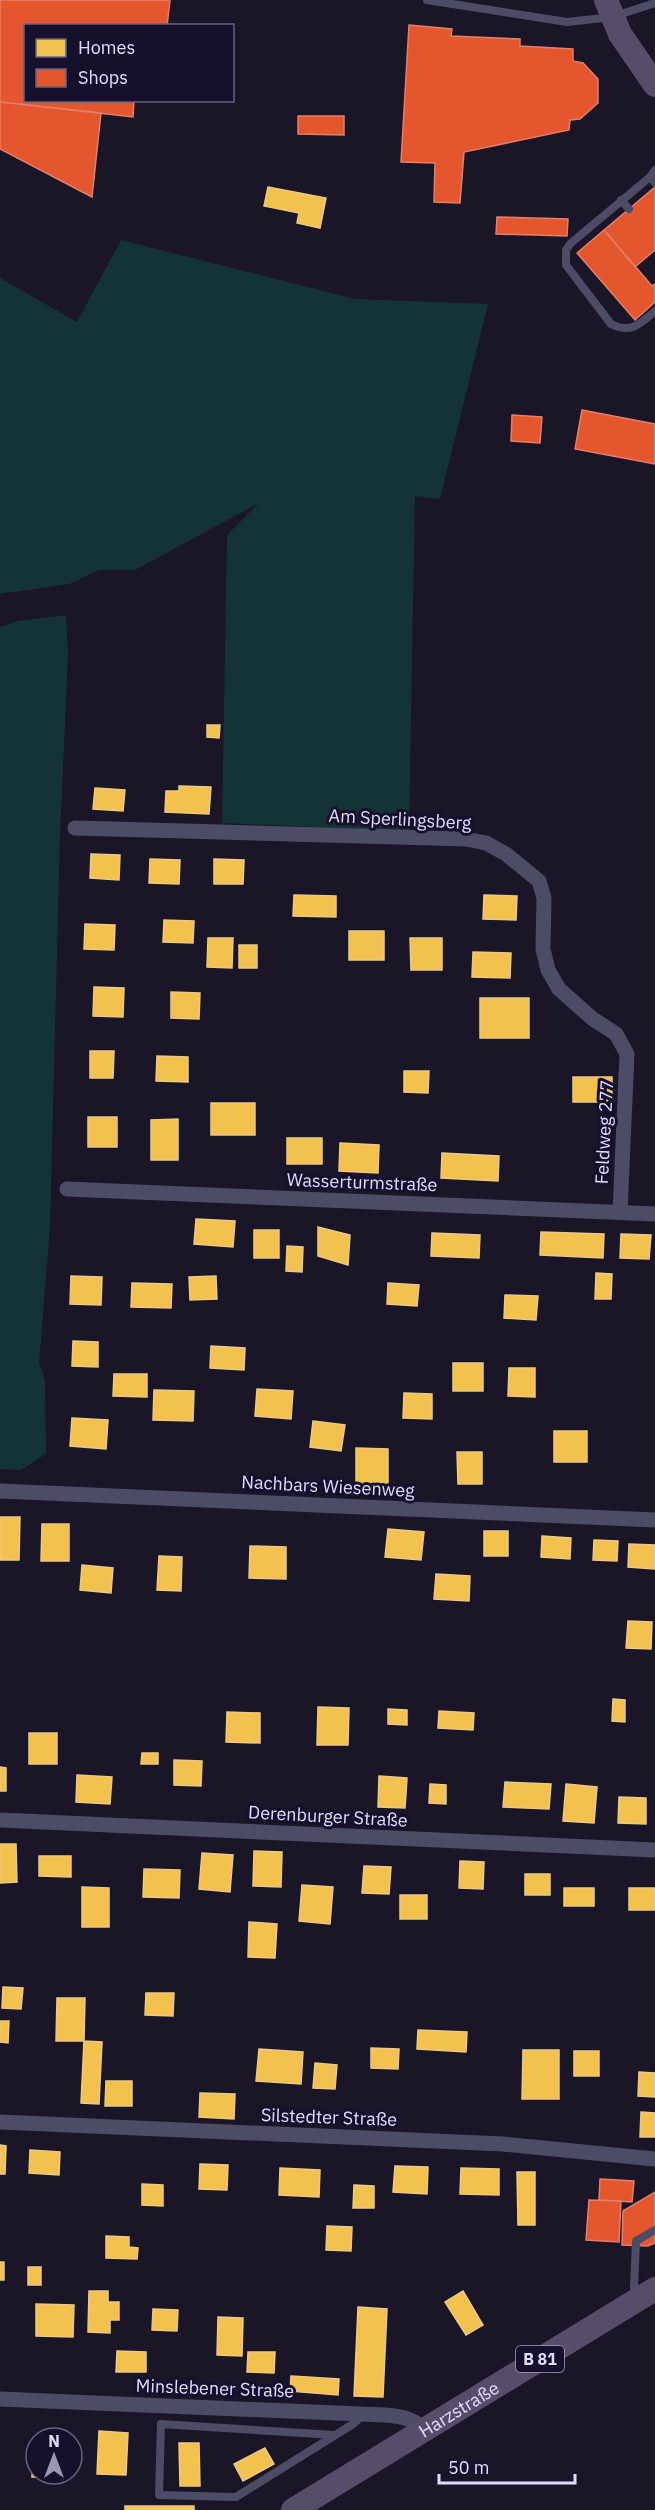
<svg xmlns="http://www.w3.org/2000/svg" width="655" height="2510" font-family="'IBM Plex Sans',sans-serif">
	<rect width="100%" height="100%" fill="#1a1627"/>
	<!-- green -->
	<path fill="#143335" d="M 121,240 L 355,299 L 488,304 L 440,499 L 415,496 L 409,831 L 222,823 L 227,535 L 259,503 L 135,570 L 99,570 L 69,584 L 0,594 L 0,278 L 77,322 Z
		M 66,615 L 68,653 L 60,836 L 50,1227 L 39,1363 L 45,1380 L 46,1454 L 21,1470 L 0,1469 L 0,627 L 17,621 Z"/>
	<!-- homes -->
	<path fill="#f2c14e" stroke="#edc983" stroke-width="1.5" d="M 268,187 L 326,198 L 320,228 L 297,223 L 299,213 L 264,206 Z
		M 207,725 L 220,725 L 219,738 L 207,737 Z
		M 179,786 L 211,787 L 209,814 L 165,812 L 166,791 L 179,791 Z
		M 95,788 L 125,790 L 123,811 L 93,809 Z
		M 91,854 L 120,855 L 119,880 L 90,878 Z
		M 150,859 L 180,860 L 179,884 L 149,883 Z
		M 214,859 L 244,860 L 243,884 L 214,884 Z
		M 294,895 L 336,896 L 336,917 L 293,916 Z
		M 484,895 L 517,896 L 516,920 L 483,919 Z
		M 164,920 L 194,921 L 193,943 L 163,942 Z
		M 85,924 L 115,925 L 114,950 L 84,949 Z
		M 349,931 L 384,931 L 384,960 L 349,960 Z
		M 208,938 L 233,938 L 232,968 L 207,967 Z
		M 410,938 L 442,938 L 442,970 L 411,970 Z
		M 239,945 L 257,945 L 257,968 L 239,968 Z
		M 473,952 L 511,953 L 510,978 L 472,977 Z
		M 94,987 L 124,988 L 123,1017 L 93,1016 Z
		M 171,992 L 200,993 L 199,1019 L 171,1018 Z
		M 480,998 L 529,998 L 529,1038 L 480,1038 Z
		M 90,1051 L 114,1051 L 113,1078 L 90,1078 Z
		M 157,1056 L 188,1057 L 188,1082 L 156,1081 Z
		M 404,1071 L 429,1071 L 428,1093 L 404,1092 Z
		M 573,1077 L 612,1077 L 612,1102 L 573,1102 Z
		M 211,1103 L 255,1103 L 255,1135 L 211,1135 Z
		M 88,1117 L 117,1117 L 117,1147 L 88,1147 Z
		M 178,1119 L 178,1160 L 151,1160 L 151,1120 Z
		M 287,1138 L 322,1138 L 322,1164 L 287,1164 Z
		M 340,1143 L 379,1145 L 378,1173 L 339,1171 Z
		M 442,1153 L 499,1156 L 498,1181 L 441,1178 Z
		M 196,1219 L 235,1221 L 233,1247 L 194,1244 Z
		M 318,1227 L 350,1235 L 348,1265 L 318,1256 Z
		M 254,1230 L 279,1230 L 279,1258 L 254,1258 Z
		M 541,1232 L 604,1234 L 603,1258 L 540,1255 Z
		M 432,1233 L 480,1235 L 479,1258 L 431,1256 Z
		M 621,1234 L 651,1235 L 649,1259 L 620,1258 Z
		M 287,1246 L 303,1247 L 302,1272 L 286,1271 Z
		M 596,1273 L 612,1274 L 611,1299 L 595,1299 Z
		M 71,1276 L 102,1277 L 101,1305 L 70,1304 Z
		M 216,1276 L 217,1299 L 190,1300 L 189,1277 Z
		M 132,1283 L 172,1284 L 171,1308 L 131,1307 Z
		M 388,1283 L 419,1285 L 417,1306 L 387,1304 Z
		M 505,1295 L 538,1296 L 536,1320 L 504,1318 Z
		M 73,1341 L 98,1342 L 98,1367 L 72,1366 Z
		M 211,1346 L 245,1348 L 244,1370 L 210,1368 Z
		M 453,1363 L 483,1363 L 483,1391 L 453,1391 Z
		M 509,1368 L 535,1368 L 535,1397 L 508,1396 Z
		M 114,1374 L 147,1374 L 147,1397 L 113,1396 Z
		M 257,1389 L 293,1391 L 291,1419 L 255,1416 Z
		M 154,1390 L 194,1391 L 193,1421 L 153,1420 Z
		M 404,1393 L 432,1394 L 432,1419 L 403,1418 Z
		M 72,1418 L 108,1420 L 106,1449 L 70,1446 Z
		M 313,1421 L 345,1425 L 341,1451 L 310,1447 Z
		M 554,1431 L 587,1431 L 587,1462 L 554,1462 Z
		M 356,1448 L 388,1449 L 388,1484 L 356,1484 Z
		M 457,1452 L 482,1452 L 482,1484 L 458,1484 Z
		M 0,1517 L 20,1517 L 19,1560 L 0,1560 Z
		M 42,1524 L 69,1524 L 69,1561 L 41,1561 Z
		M 388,1529 L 424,1532 L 421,1560 L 385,1557 Z
		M 484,1531 L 508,1531 L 508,1556 L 484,1556 Z
		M 542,1536 L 571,1538 L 570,1559 L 541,1557 Z
		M 594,1540 L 618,1541 L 617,1561 L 593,1560 Z
		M 629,1544 L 655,1545 L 655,1569 L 628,1567 Z
		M 250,1546 L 286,1547 L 286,1579 L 249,1578 Z
		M 159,1556 L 182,1557 L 181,1591 L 157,1590 Z
		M 82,1565 L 113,1568 L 111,1593 L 80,1590 Z
		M 436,1574 L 470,1576 L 469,1601 L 434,1599 Z
		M 628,1621 L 652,1622 L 651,1649 L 626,1648 Z
		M 613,1699 L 625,1700 L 625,1722 L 612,1721 Z
		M 318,1707 L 349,1708 L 348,1745 L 317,1745 Z
		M 388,1709 L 407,1710 L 407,1725 L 388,1724 Z
		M 439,1711 L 474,1713 L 473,1730 L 438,1728 Z
		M 227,1712 L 260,1713 L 260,1743 L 226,1742 Z
		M 29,1733 L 57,1733 L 57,1764 L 29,1764 Z
		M 142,1753 L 158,1753 L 158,1764 L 141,1764 Z
		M 174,1760 L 202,1761 L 201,1786 L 174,1785 Z
		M 0,1767 L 6,1768 L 6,1791 L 0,1791 Z
		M 77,1775 L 112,1777 L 110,1804 L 76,1802 Z
		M 379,1776 L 407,1778 L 405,1808 L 378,1807 Z
		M 505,1782 L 551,1784 L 549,1809 L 503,1807 Z
		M 430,1784 L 446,1785 L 446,1804 L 429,1803 Z
		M 566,1784 L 597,1787 L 594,1823 L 563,1821 Z
		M 619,1797 L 646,1798 L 646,1824 L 618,1823 Z
		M 0,1844 L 16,1844 L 17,1882 L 0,1883 Z
		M 254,1851 L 282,1852 L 281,1887 L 253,1886 Z
		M 202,1853 L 233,1855 L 230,1892 L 199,1889 Z
		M 39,1856 L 71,1856 L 71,1877 L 39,1876 Z
		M 460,1861 L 484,1862 L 483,1889 L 459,1888 Z
		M 364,1866 L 391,1867 L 389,1894 L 362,1893 Z
		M 144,1869 L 180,1870 L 179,1898 L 143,1897 Z
		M 525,1874 L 550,1874 L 550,1895 L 525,1895 Z
		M 302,1885 L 333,1887 L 330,1924 L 299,1921 Z
		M 82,1887 L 109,1888 L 109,1927 L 82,1927 Z
		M 564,1888 L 594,1888 L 594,1906 L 564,1906 Z
		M 629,1888 L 655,1888 L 655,1910 L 629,1910 Z
		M 400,1895 L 427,1895 L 427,1919 L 400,1919 Z
		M 249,1922 L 277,1924 L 275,1958 L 248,1957 Z
		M 3,1987 L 23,1988 L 21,2009 L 2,2008 Z
		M 146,1993 L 174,1993 L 173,2016 L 145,2015 Z
		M 57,1998 L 85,1998 L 84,2041 L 56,2041 Z
		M 0,2021 L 9,2021 L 8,2043 L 0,2042 Z
		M 418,2030 L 467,2032 L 466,2052 L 417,2049 Z
		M 84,2041 L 102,2042 L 99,2104 L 81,2103 Z
		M 371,2048 L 399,2049 L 398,2069 L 371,2068 Z
		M 259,2049 L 303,2052 L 301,2084 L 256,2081 Z
		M 523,2050 L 559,2050 L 559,2099 L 522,2099 Z
		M 574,2051 L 599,2051 L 599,2076 L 574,2076 Z
		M 315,2063 L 337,2065 L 335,2089 L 313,2088 Z
		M 639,2072 L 655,2073 L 655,2097 L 638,2096 Z
		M 106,2081 L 132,2081 L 132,2106 L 105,2106 Z
		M 200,2093 L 235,2094 L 234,2119 L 199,2117 Z
		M 641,2112 L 655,2113 L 655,2137 L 640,2137 Z
		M 0,2145 L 6,2146 L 5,2174 L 0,2174 Z
		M 30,2150 L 60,2152 L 59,2175 L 29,2173 Z
		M 200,2164 L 228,2165 L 227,2190 L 199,2189 Z
		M 395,2166 L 428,2167 L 427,2194 L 393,2192 Z
		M 280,2168 L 320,2170 L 319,2197 L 279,2195 Z
		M 461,2168 L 499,2169 L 499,2195 L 460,2194 Z
		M 517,2172 L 535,2172 L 535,2225 L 518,2225 Z
		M 142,2184 L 163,2185 L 163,2206 L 142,2205 Z
		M 354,2185 L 374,2186 L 374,2208 L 353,2208 Z
		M 327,2226 L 352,2227 L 351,2251 L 326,2250 Z
		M 106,2236 L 129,2237 L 129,2247 L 138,2248 L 137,2259 L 106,2258 Z
		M 0,2262 L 4,2262 L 4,2280 L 0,2280 Z
		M 28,2267 L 41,2267 L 41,2285 L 28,2285 Z
		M 89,2291 L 108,2291 L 108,2302 L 119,2302 L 119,2320 L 110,2320 L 110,2333 L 88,2332 Z
		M 463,2291 L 483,2325 L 466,2335 L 445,2302 Z
		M 36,2304 L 74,2305 L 73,2337 L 36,2336 Z
		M 358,2307 L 387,2309 L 383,2397 L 354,2396 Z
		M 153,2309 L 178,2310 L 177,2331 L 152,2330 Z
		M 218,2317 L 243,2318 L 242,2356 L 217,2355 Z
		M 117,2351 L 146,2352 L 146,2372 L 116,2372 Z
		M 248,2352 L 275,2352 L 274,2373 L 247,2372 Z
		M 291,2376 L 339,2379 L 338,2395 L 290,2391 Z
		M 99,2431 L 128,2433 L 126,2475 L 97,2474 Z
		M 179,2443 L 199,2443 L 200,2486 L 180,2486 Z
		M 33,2447 L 36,2447 L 36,2474 L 59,2474 L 59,2478 L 32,2477 Z
		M 265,2448 L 274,2464 L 243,2481 L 234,2464 Z
		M 125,2506 L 194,2506 L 194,2510 L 125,2510 Z"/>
	<!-- shops -->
	<path fill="#e4572e" stroke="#e37f6d" stroke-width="1.5" d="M 0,0 L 170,0 L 167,26 L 26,26 L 26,100 L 134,100 L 133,117 L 0,102 Z
		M 409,25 L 452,29 L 451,36 L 520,39 L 520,46 L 573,49 L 573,61 L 583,63 L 598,79 L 598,103 L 580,119 L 570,120 L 569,130 L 464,152 L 460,203 L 434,202 L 435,163 L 401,162 Z
		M 0,102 L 101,113 L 92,197 L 0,149 Z
		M 298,116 L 344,116 L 344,135 L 298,134 Z
		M 655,187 L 655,250 L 635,267 L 604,230 Z
		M 497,217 L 568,219 L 567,236 L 496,234 Z
		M 604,230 L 652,286 L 655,284 L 655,302 L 635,320 L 577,253 Z
		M 582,410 L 655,424 L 655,464 L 575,449 Z
		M 512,415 L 542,417 L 540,443 L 511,441 Z
		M 600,2179 L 634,2181 L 632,2202 L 599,2200 Z
		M 655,2192 L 655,2243 L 648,2246 L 622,2245 L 623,2211 Z
		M 589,2200 L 621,2201 L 619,2242 L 586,2240 Z"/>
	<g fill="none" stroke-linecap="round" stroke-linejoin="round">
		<!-- service -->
		<path stroke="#4d4c67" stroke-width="8" d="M 427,0 L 567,22 L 612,17 L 655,3
			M 655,170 L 650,177 L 655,183
			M 650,177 L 571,243 L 566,250 L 566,265 L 611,324 C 631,334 640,324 655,311
			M 621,200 L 629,209
			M 639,2295 L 634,2288 L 636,2241 L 655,2230
			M 334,2435 L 161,2424 L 159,2495 L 236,2497 L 353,2424 L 363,2415"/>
		<!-- minor -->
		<path stroke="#4d4c67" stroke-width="15" d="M 75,828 L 466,839 L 486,843 L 506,854 L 539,881 L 544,898 L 543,949 L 548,970 L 559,989 L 593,1019 L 616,1034 L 627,1054 L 620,1212
			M 67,1189 L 655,1214
			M 0,1491 L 655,1520
			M 0,1820 L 655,1850
			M 0,2122 L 503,2144 L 655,2159
			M 0,2399 L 385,2415 C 402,2416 412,2419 426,2429"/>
		<!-- primary -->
		<g stroke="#574d6b" stroke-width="24">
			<path d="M 606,0 L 620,34 L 655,85"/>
			<path id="s1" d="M 293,2510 L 655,2289"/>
		</g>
	</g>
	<g text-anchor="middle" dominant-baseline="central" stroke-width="6" stroke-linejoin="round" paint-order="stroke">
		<!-- shield labels -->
		<rect fill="#16102d" stroke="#a49fc0" stroke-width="1.5" x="516" y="2346" width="48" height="26" rx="4.5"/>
		<g font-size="16" font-weight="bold" fill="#e1dcff">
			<text x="540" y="2359">B 81</text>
		</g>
		<!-- street labels -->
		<g font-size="18" fill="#e1dcff" stroke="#16102d">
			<text transform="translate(400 819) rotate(3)">Am Sperlingsberg</text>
			<text transform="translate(604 1132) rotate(-87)">Feldweg 277</text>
			<text transform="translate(362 1182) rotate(2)">Wasserturmstraße</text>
			<text transform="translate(328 1486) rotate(3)">Nachbars Wiesenweg</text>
			<text transform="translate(328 1816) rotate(3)">Derenburger Straße</text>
			<text transform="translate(329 2117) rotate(2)">Silstedter Straße</text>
			<text transform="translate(215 2388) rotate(2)">Minslebener Straße</text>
			<text stroke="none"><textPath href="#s1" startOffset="194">Harzstraße</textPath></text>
		</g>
	</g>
	<!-- legend -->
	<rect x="24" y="24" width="210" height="78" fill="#16102d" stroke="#676281" stroke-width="1.5"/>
	<rect x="36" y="39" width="30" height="18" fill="#f2c14e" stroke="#676281" stroke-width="1.5"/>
	<text x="78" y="54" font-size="18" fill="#e1dcff">Homes</text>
	<rect x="36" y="69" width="30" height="18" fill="#e4572e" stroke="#676281" stroke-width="1.5"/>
	<text x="78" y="84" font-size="18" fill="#e1dcff">Shops</text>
	<!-- north arrow -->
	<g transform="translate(54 2456)"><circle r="28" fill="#16102d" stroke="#676281" stroke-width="1.5"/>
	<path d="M0-4.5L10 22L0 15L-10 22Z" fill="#9b97b3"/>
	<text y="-9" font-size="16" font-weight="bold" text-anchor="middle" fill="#e1dcff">N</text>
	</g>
	<!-- scale -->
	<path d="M439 2474v9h136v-9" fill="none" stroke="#e1dcff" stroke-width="3"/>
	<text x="448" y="2474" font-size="18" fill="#e1dcff" stroke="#16102d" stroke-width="4.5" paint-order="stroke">50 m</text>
</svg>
